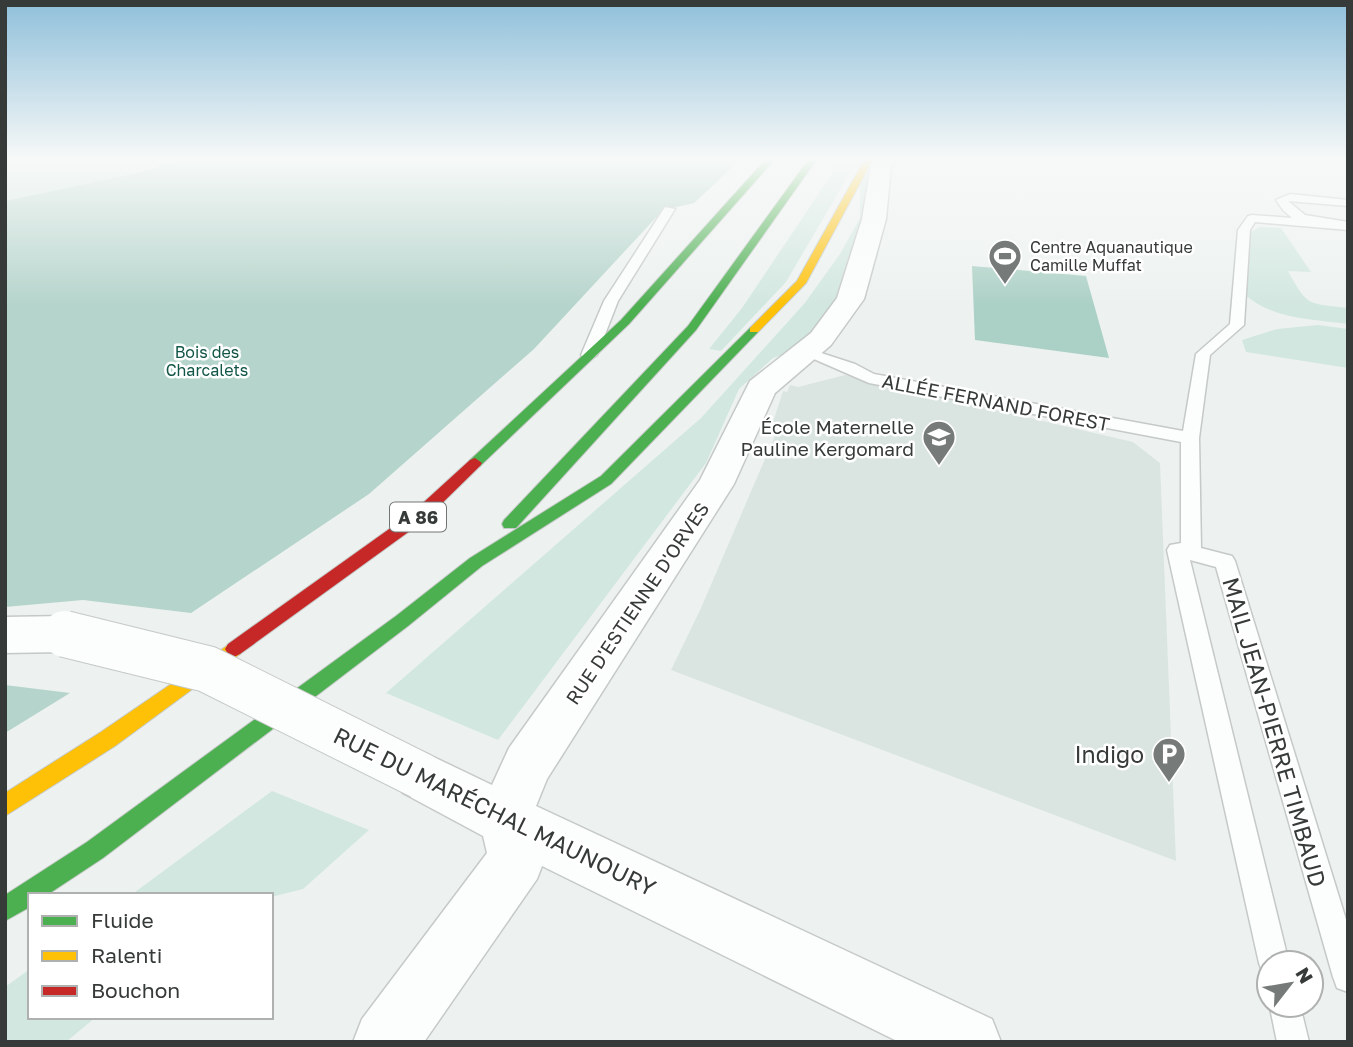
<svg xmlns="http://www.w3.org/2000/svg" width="1353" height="1047" font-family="'Golos Text',sans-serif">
	<rect width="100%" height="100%" fill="#edf2f0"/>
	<!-- built -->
	<path fill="#dae5e1" d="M 845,375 L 1133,442 L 1160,463 L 1176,861 L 671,670 L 701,608 L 780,424 L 773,422 L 783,391 L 787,392 L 790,385 L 798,387 Z"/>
	<!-- green -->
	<path fill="#d2e7e0" d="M 5,159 L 181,159 L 137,173 L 5,201 Z
		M 842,159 L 858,159 L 786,282 L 721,351 L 709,349 L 742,308 Z
		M 869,168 L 866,220 L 840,293 L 800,349 L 773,358 L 739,389 L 706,463 L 498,740 L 386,693 L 701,418 L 804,304 L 840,254 L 860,218 L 860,186 Z
		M 1260,227 L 1281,228 L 1311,272 L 1288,271 C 1308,307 1307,303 1348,308 L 1348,324 C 1312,319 1273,320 1244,294 L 1249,233 Z
		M 1318,325 L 1348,329 L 1348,368 L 1246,352 L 1242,340 L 1277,329 Z
		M 272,791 L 369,830 L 303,889 L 271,897 L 131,895 Z
		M 30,969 L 30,1017 L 96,1017 L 66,1042 L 5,1042 L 5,987 Z"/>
	<!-- forest -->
	<path fill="#b5d4cb" d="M 181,159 L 741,159 L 694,203 L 663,210 L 534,349 L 369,494 L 191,613 L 83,600 L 5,607 L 5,201 L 137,173 Z
		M 5,685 L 70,693 L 5,733 Z"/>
	<!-- water -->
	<path fill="#abd0c5" d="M 972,266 L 1086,276 L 1109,358 L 975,340 Z"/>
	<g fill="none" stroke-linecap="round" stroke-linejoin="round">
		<defs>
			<path id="lane" d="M 1290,194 L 1348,200 L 1348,206 L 1288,201 L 1305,215 L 1348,222 L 1348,230 L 1255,222 L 1250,230 L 1244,325 L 1210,355 L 1199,438 L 1201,548 L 1232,556 L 1235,561 L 1348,926 L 1348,992 L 1337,988 L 1333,977 L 1216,567 L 1190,560 L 1289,963 L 1269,963 L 1269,976 L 1263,974 L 1259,963 L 1167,550 L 1170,545 L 1181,543 L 1181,442 L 869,383 L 800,353 L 807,349 L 812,350 L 855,364 L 874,374 L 1183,431 L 1196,354 L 1230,324 L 1238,230 L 1248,216 L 1252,215 L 1292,218 L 1283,210 L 1276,200 Z
				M 665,207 L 675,209 L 618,301 L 597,355 L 589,360 L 584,358 L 581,355 L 604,301 Z
				M 1269,1003 L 1300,1005 L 1309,1042 L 1277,1042 Z"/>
			<path id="street" d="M 875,159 L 896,159 L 891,166 L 886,219 L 864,299 L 831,345 L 775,393 L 734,484 L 547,779 L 536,806 L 992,1019 L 1001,1042 L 899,1042 L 542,866 L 537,879 L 424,1042 L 353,1042 L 362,1019 L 487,853 L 483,836 L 403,793 L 395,776 L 403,759 L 421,751 L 492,785 L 509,748 L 700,480 L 750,381 L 811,333 L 837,298 L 862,219 L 871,165 Z
				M 65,616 L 81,621 L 87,634 L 81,647 L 65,652 L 5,653 L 5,617 Z"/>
			<path id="fast" d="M 766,159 L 775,159 L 629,324 L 480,466 L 470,466 L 468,463 L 470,460 L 621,320 Z
				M 809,159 L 817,159 L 696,330 L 516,528 L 504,528 L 502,524 L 504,520 L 688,326 Z
				M 754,326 L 758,328 L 758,332 L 611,484 L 482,566 L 408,626 L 103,858 L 47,895 L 30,895 L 30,907 L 5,921 L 5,895 L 87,842 L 396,616 L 470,558 L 601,476 L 750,328 Z"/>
			<path id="slow" d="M 865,159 L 873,159 L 806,283 L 758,332 L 750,332 L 750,328 L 797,281 Z
				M 234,641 L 240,644 L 243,649 L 240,654 L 115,746 L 5,816 L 5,793 L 101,732 Z"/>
			<path id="jam" d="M 475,458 L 482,463 L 480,466 L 425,520 L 240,654 L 234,657 L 228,654 L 225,649 L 228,644 L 413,512 L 470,460 Z"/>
		</defs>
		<!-- lane casing -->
		<use href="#lane" stroke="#c5c9c7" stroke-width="3"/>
		<!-- street casing -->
		<use href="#street" stroke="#c5c9c7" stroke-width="3"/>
		<!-- fast casing -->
		<use href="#fast" stroke="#c5c9c7" stroke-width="2"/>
		<!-- slow casing -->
		<use href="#slow" stroke="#c5c9c7" stroke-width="2"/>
		<!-- jam casing -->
		<use href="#jam" stroke="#c5c9c7" stroke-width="2"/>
		<!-- lane -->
		<use href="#lane" fill="#fcfdfd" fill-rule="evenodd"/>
		<!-- street -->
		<use href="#street" fill="#fcfdfd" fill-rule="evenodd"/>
		<!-- fast -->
		<use href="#fast" fill="#4caf50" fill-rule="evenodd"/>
		<!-- slow -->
		<use href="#slow" fill="#ffc107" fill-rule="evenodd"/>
		<!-- jam -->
		<use href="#jam" fill="#c62828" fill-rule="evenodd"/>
		<defs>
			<path id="street-bridge" d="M 65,634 L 207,669 L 421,776"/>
		</defs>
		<!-- street-bridge casing -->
		<use href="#street-bridge" stroke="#c5c9c7" stroke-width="48" stroke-linecap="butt"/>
		<!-- street-bridge -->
		<use href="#street-bridge" stroke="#fcfdfd" stroke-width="46"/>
	</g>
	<!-- sky -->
	<linearGradient id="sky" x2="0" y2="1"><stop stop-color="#8fbfda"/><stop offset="0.52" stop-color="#f7f9f8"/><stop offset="1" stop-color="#f7f9f8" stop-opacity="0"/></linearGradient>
	<rect width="1353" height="306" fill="url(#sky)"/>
	<!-- icons -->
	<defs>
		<symbol id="stadium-pin" viewBox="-11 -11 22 30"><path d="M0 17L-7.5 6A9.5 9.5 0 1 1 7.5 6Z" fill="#767a79" stroke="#fff"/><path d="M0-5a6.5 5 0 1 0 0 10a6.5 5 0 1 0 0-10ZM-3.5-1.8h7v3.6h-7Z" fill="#fff"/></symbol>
		<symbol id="school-pin" viewBox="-11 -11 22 30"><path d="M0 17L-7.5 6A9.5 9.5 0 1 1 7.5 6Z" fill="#767a79" stroke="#fff"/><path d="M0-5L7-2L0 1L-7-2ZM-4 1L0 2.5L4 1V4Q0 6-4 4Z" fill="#fff"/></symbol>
		<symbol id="parking-pin" viewBox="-11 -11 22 30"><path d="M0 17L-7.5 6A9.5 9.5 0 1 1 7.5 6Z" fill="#767a79" stroke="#fff"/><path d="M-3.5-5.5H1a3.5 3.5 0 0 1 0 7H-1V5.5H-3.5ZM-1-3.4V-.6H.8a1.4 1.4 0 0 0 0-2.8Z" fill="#fff"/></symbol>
	</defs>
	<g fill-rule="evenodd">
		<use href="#stadium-pin" x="986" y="237" width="38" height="52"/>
		<use href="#school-pin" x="920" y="418" width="38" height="52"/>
		<use href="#parking-pin" x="1150" y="735" width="38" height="52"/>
	</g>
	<g text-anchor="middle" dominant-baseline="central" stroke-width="5" stroke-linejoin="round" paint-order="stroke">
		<!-- far-poi labels -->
		<g font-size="16" fill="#363a39" stroke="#fff" text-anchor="start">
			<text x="1030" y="247">Centre Aquanautique<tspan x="1030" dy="18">Camille Muffat</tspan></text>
		</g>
		<!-- far-park labels -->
		<g font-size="16" fill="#115646" stroke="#fff">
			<text x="207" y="352">Bois des<tspan x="207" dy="18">Charcalets</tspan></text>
		</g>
		<!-- shield labels -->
		<rect fill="#fff" stroke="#727574" stroke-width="2" x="390" y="502.5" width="56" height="29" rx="5"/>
		<g font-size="18" font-weight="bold" fill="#363a39">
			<text x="418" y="517">A 86</text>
		</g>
		<!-- street labels -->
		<g font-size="19" fill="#363a39" stroke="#fff">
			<text transform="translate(996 402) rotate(11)">ALLÉE FERNAND FOREST</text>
			<text transform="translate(637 603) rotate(-56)">RUE D'ESTIENNE D'ORVES</text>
		</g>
		<!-- poi labels -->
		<g font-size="19" fill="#363a39" stroke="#fff" text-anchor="end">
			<text x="914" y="426">École Maternelle<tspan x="914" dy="22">Pauline Kergomard</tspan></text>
		</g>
		<!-- near-street labels -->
		<g font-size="23" fill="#363a39" stroke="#fff">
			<text transform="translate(1275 732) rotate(74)">MAIL JEAN-PIERRE TIMBAUD</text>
			<text transform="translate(495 811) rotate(26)">RUE DU MARÉCHAL MAUNOURY</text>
		</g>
		<!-- near-poi labels -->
		<g font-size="23" fill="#363a39" stroke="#fff" text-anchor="end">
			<text x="1144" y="754">Indigo</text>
		</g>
	</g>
	<!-- border -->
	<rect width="1353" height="1047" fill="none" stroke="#363a39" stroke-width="14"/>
	<!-- legend -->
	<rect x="28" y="893" width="245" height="126" fill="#ffffff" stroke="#afb0b0" stroke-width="2"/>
	<rect x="42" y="916" width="35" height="10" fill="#4caf50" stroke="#afb0b0" stroke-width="2"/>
	<text x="91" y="928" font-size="21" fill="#363a39">Fluide</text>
	<rect x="42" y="951" width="35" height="10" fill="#ffc107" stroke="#afb0b0" stroke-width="2"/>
	<text x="91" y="963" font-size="21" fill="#363a39">Ralenti</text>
	<rect x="42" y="986" width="35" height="10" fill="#c62828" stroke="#afb0b0" stroke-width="2"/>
	<text x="91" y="998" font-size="21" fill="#363a39">Bouchon</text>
	<!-- north arrow -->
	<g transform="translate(1290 984) rotate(59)"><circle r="33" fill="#ffffff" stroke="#afb0b0" stroke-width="2"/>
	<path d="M0-5L12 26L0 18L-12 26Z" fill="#767a79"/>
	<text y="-10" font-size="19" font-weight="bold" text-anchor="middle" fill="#363a39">N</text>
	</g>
</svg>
